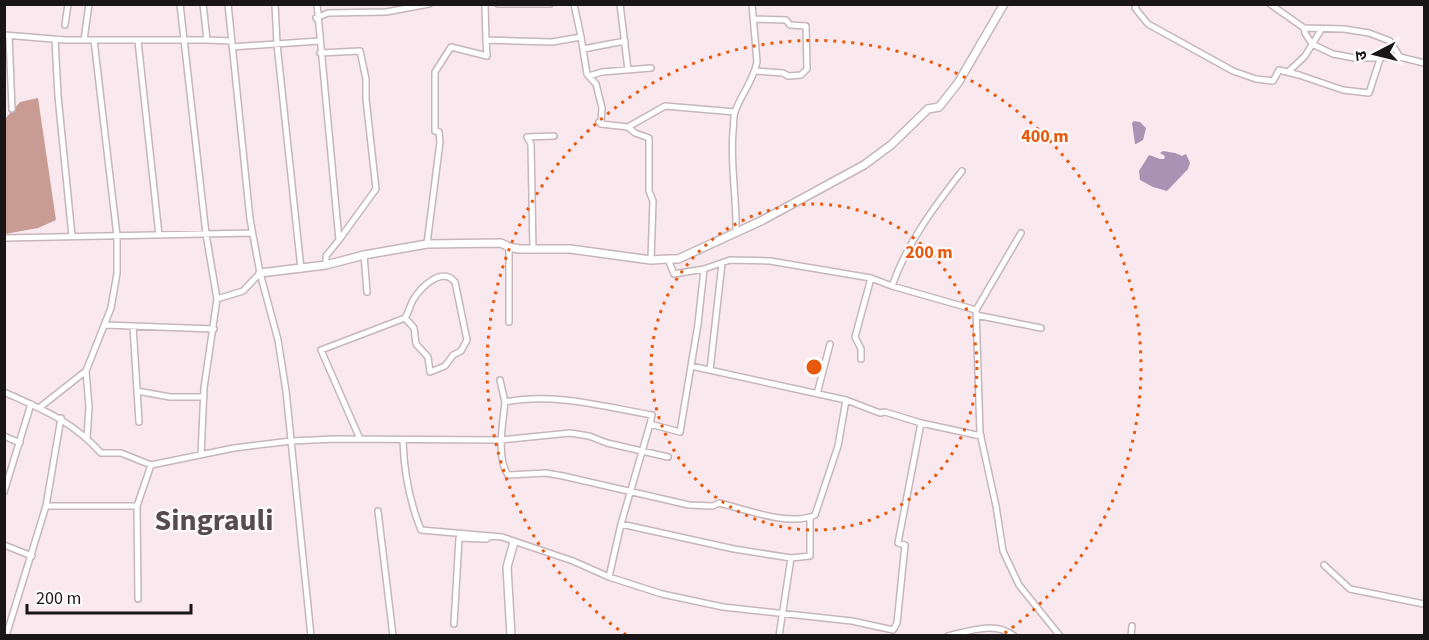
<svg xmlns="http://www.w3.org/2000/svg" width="1429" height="640" font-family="'Source Sans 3','Noto Sans Devanagari',sans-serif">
	<rect width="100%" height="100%" fill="#f9e9ef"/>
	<!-- forest -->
	<path fill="#c89c93" d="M 38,98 L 56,220 L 38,228 L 5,234 L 5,119 L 20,102 Z"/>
	<!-- water -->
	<path fill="#a893b4" d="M 1134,121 L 1140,122 L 1146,128 L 1143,140 L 1136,144 L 1135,144 L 1132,123 Z
		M 1163,151 L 1175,153 L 1182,156 L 1186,154 L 1190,163 L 1188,169 L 1167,191 L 1153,187 L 1140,180 L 1139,171 L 1149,155 L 1160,159 L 1164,159 L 1165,156 L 1160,153 Z"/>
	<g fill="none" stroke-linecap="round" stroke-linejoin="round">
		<defs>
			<path id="minor" d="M 180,4 L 206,234 L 217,299 L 204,388 L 201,455
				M 203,4 L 207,40
				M 228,4 L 250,219 L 260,273 L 278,340 L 286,391 L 311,636
				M 275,4 L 277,44 L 301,269
				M 317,4 L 339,240 L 326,256 L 326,265
				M 485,4 L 486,40 L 552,42 L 581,37 L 587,74 L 596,84 L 602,108 L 601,124
				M 498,4 L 550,4
				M 574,4 L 581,37
				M 620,4 L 628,70
				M 1137,4 L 1135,8 L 1148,24 L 1233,71 L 1256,79 L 1273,81 L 1279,70 L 1299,75 L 1343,90 L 1369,93 L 1380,59
				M 1270,4 L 1304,28 L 1305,33 L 1312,44 L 1333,54 L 1355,58 L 1400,57 L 1424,63
				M 316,18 L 328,13 L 386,12 L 429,4
				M 753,19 L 786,20 L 790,25 L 806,26 L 807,69 L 801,75 L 788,76 L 783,73 L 756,71
				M 65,25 L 68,4
				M 1304,28 L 1344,29 L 1369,33 L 1390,41 L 1400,57
				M 4,35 L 65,40 L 207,40 L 231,41
				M 9,36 L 12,109
				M 55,39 L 58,96 L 72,236
				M 84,40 L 89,4
				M 138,41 L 159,235
				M 232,47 L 319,41
				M 583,49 L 625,41
				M 320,53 L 360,51 L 366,79 L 366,99 L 376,189 L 339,240
				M 1288,72 L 1305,56 L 1321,30
				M 589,76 L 602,72 L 651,68
				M 599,122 L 601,124 L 628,127 L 635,133 L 649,138 L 649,191 L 653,201 L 651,260
				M 628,127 L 665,106 L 735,112
				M 736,233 C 737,198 730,165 733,131 C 734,125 733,118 735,112 C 740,96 753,82 757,62 L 752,4
				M 1021,233 L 976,310 L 980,433 L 996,506 L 1003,551 L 1019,585 L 1060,636
				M 4,238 L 252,233
				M 427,244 L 440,142 L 439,132 L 435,131 L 435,72 L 451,47 L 487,56 L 486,40
				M 509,247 L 509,322
				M 533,250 L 531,144 L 527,137 L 554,136
				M 364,255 L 367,292
				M 668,259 L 674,274 L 704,269 L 730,260 L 770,261 L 871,278 L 892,286 L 976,310
				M 704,269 L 698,324 L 680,432 L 650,424 L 652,415 C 605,407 554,392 505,402 C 503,422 496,458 508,475 L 546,473 L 563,476 L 689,505 L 713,506 L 719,503 C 744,509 790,527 815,515 L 838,446 L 846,400
				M 892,286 C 907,243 934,207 962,171
				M 217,299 L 243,291 L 260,273
				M 976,315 L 1041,328
				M 105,325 L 214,329
				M 133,326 L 139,422
				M 861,359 L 861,349 L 855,337 L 871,278
				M 691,366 L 846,400 L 880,413 L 885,412 L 921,423
				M 710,370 L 722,263
				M 86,371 L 89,407 L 87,438
				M 500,380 L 505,402
				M 137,391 L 170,397 L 204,397
				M 4,392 C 43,410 71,420 101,453 L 121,453 L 151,465 L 234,448 L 291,441 L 335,439 L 501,440 L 570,433 L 589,436 L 607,443 L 668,457
				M 817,394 L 830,344
				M 39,408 L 86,371 L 111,308 L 117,273 L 117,236 L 94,40
				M 4,436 L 20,443
				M 360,439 L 321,350 L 405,318 L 414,328 L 416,344 L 428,357 L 430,372 L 445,366 L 453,355 L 461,351 L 467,340 L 455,282 C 442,266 421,287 413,300 C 410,305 409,312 405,318
				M 403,441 C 404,473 409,500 421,530 L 502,537 L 573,561 L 609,577 L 662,594 L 723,607 L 852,621 L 893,630 L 897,623 L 905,545 L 898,543 L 921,423 L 981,436
				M 4,492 L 31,404
				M 46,506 L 137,506
				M 378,511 L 393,636
				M 621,524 L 734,549 L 791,558 L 779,636
				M 4,545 L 32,556
				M 791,558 L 810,556 L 810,518
				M 1324,565 L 1350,589 L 1424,604
				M 609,577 L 621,524 L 650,424
				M 138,599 L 137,506 L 151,465
				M 454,624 L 459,538 L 486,539 L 491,536
				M 6,636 L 46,506 L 61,418
				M 948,636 C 969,631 995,621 1014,636
				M 1131,636 L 1132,626"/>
			<path id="tertiary" d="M 260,273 L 326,265 L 364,255 L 427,244 L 501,243 L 509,247 L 519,249 L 570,249 L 651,260 L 668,259 L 678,259 L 761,221 L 864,165 L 891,145 L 928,109 L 939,107 L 958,83 L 1004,4
				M 511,636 L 507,567 L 514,542"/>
		</defs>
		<!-- minor casing -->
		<use href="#minor" stroke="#c6b6bc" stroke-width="8"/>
		<!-- tertiary casing -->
		<use href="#tertiary" stroke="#c6b6bc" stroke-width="10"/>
		<!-- minor -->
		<use href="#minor" stroke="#fff" stroke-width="5"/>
		<!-- tertiary -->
		<use href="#tertiary" stroke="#fff" stroke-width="7"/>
	</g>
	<!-- distance rings -->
	<g fill="none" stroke="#e8590c" stroke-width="3" stroke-dasharray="3 6">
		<circle cx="814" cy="367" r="163"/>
		<path d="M626 635A327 327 0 1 1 1002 635"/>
	</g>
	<g text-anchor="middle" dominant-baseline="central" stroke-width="4.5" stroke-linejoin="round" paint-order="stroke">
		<!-- town labels -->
		<g font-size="30" font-weight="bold" fill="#584b50" stroke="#fdfafb">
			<text x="214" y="520">Singrauli</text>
		</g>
	</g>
	<circle cx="814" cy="367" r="9" fill="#e8590c" stroke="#fdfafb" stroke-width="3"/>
	<g font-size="18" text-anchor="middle" font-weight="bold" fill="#e8590c" stroke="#fdfafb" stroke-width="4.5" stroke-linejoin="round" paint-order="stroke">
		<text x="1045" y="142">400 m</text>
		<text x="929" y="258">200 m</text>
	</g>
	<!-- border -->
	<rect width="1429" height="640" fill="none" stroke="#1a1517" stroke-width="12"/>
	<!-- north arrow -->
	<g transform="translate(1375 54) rotate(263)" stroke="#fdfafb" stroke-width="4.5" paint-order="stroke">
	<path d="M0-4.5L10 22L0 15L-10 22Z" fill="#1a1517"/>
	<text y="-9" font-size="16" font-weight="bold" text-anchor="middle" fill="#1a1517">उ</text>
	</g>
	<!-- scale -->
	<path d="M27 604v9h164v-9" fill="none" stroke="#1a1517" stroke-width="3"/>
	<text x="36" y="604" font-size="18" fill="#1a1517" stroke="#fdfafb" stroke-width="4.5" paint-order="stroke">200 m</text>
</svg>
